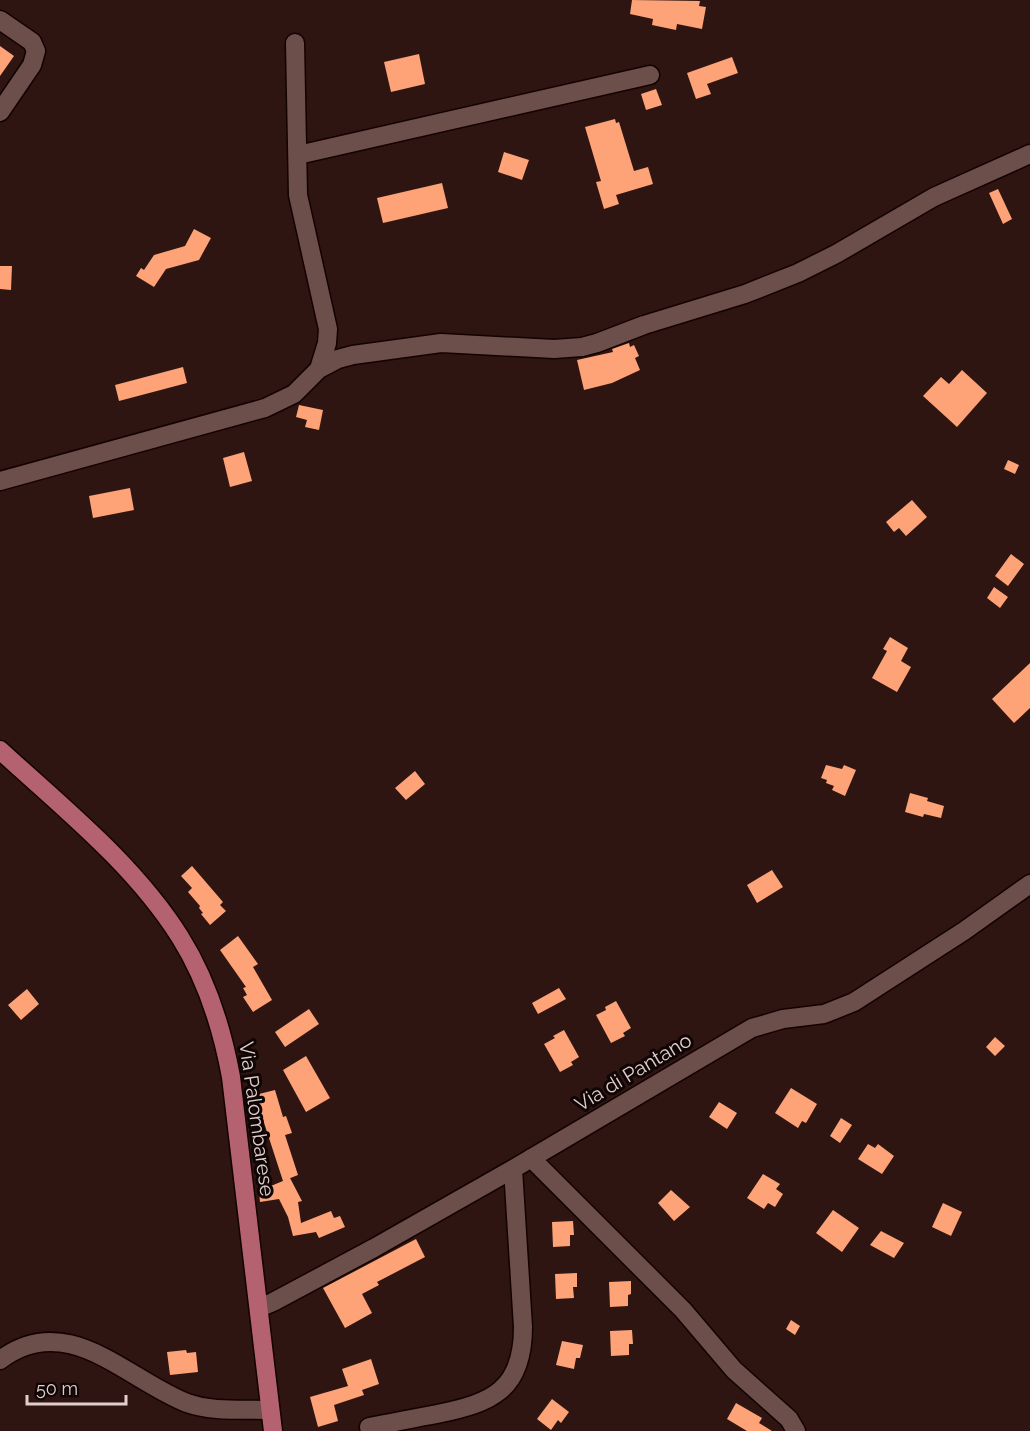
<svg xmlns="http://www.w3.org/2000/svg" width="1030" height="1431" font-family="Raleway,sans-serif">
	<rect width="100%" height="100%" fill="#2e1512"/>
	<!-- building -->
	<path fill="#fda377" d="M 632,0 L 700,1 L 699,6 L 706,7 L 702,29 L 677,24 L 676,30 L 652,25 L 653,19 L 630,14 Z
		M 0,46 L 14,56 L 0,76 Z
		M 419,54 L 425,84 L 391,92 L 384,62 Z
		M 732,57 L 738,73 L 707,84 L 711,94 L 696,99 L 687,73 Z
		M 656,89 L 662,105 L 646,110 L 641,94 Z
		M 615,119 L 616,123 L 619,122 L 634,171 L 648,167 L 653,184 L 616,195 L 619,204 L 604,209 L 596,182 L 601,181 L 585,127 Z
		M 504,152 L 529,160 L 522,180 L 498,172 Z
		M 442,183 L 448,208 L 383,223 L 377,198 Z
		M 998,189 L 1012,219 L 1003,224 L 989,193 Z
		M 194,229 L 211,238 L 199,260 L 166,269 L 154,287 L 136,276 L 141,268 L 144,270 L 154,255 L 185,246 Z
		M 0,266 L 12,266 L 11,290 L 0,289 Z
		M 629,343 L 630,347 L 634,345 L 639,356 L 635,358 L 640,370 L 612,383 L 584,390 L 577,360 L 613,352 L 612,349 Z
		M 183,367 L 187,383 L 119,401 L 115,385 Z
		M 962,370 L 987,393 L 957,427 L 923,396 L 941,377 L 949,384 Z
		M 299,405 L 323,410 L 319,430 L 305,427 L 307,420 L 296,417 Z
		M 244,452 L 252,481 L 230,487 L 223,458 Z
		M 1008,460 L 1019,465 L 1015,474 L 1004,469 Z
		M 130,488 L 134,510 L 93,518 L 89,496 Z
		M 912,500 L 927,517 L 906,536 L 899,528 L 894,532 L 886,522 Z
		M 1011,554 L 1024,564 L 1008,586 L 995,576 Z
		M 994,587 L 1008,597 L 1000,608 L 987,598 Z
		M 890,637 L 908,648 L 901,661 L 911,667 L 897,692 L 872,678 L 887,651 L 883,649 Z
		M 1030,663 L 1030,708 L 1014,723 L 992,699 Z
		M 826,765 L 842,769 L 844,765 L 856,770 L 845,796 L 832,790 L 834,786 L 826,783 L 827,780 L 821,778 Z
		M 415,771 L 425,784 L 406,800 L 395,788 Z
		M 910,793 L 928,798 L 927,801 L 944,806 L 941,818 L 924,814 L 923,817 L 905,812 Z
		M 192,866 L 223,902 L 220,905 L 226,911 L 210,925 L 201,914 L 203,913 L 199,908 L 200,906 L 188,892 L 192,888 L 181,876 Z
		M 772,870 L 783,887 L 757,903 L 747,885 Z
		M 238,936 L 258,964 L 253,967 L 272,1000 L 253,1012 L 243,997 L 247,995 L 243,988 L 246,987 L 220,950 Z
		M 559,988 L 566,999 L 538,1014 L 532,1003 Z
		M 27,989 L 39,1004 L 21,1020 L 8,1005 Z
		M 616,1001 L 631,1028 L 623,1033 L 625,1036 L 611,1043 L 596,1015 L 606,1010 L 605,1007 Z
		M 309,1009 L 319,1024 L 285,1047 L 275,1032 Z
		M 564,1030 L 579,1057 L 571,1062 L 573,1065 L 560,1072 L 544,1044 L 555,1038 L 553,1036 Z
		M 995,1037 L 1005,1046 L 995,1056 L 986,1047 Z
		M 306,1056 L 330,1098 L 306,1112 L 283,1070 Z
		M 791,1088 L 817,1104 L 806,1123 L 802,1121 L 798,1128 L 775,1113 Z
		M 275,1090 L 283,1117 L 286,1116 L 292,1133 L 285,1135 L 298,1175 L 283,1181 L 255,1095 Z
		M 719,1102 L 737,1113 L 727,1129 L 709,1117 Z
		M 841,1118 L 852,1125 L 840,1143 L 830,1136 Z
		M 868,1144 L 875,1148 L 878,1144 L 894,1156 L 882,1174 L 858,1159 Z
		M 763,1174 L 780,1184 L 776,1189 L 783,1194 L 775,1207 L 768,1203 L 764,1209 L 747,1198 Z
		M 290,1178 L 302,1201 L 298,1202 L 301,1223 L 331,1211 L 334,1218 L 340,1216 L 345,1227 L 319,1238 L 316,1232 L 293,1236 L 288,1217 L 279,1199 L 260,1202 L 259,1191 Z
		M 671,1190 L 690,1207 L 674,1221 L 658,1203 Z
		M 943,1203 L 962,1212 L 951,1236 L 932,1227 Z
		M 833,1210 L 859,1228 L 842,1252 L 816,1233 Z
		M 573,1221 L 574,1235 L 570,1235 L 570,1246 L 553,1247 L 552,1222 Z
		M 881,1231 L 904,1243 L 894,1258 L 870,1245 Z
		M 416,1239 L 425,1257 L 377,1282 L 379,1285 L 362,1294 L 372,1313 L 345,1328 L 323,1288 Z
		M 577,1273 L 577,1287 L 573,1287 L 574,1298 L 556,1299 L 555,1274 Z
		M 631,1281 L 631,1294 L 628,1295 L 628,1306 L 610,1307 L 609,1282 Z
		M 791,1320 L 800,1326 L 795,1335 L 786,1329 Z
		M 632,1330 L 633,1344 L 629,1344 L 629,1355 L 611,1356 L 610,1331 Z
		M 562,1341 L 583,1345 L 580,1358 L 576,1358 L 574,1369 L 556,1365 Z
		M 186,1350 L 187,1353 L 196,1352 L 198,1372 L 170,1375 L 167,1352 Z
		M 371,1359 L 379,1384 L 362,1390 L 364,1395 L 334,1405 L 338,1421 L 318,1427 L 310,1397 L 348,1386 L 342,1369 Z
		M 552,1399 L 569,1412 L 561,1423 L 558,1420 L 551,1430 L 537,1419 Z
		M 736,1403 L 762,1418 L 759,1423 L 772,1431 L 747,1431 L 727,1419 Z"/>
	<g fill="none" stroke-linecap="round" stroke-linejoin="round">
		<defs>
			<path id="minor" d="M 0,20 L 32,42 L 36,51 L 32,65 L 0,112
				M 295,43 L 298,195 L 328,329 L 327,343 L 319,369
				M 298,155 L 650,75
				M 0,481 L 265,408 L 294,394 L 319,369 L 338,359 L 353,355 L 441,343 L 554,349 L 582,347 L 597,343 L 644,325 L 745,294 L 798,273 L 836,254 L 934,197 L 1030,154
				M 531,1158 L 683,1310 L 734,1370 L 789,1419 L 796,1431
				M 259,1308 L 273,1302 L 374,1248 L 513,1169 L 752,1028 L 783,1019 L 824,1014 L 854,1002 L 964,931 L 1030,884
				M 0,1360 C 67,1309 126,1379 187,1403 C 212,1412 242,1409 269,1410
				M 369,1427 C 392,1423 414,1418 437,1414 C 492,1403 523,1390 523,1327 L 513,1169"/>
			<path id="major" d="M 0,750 C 63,808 134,864 180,937 C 207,980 222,1028 231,1077 L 273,1431"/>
		</defs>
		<!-- minor casing -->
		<use href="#minor" stroke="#140201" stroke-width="21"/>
		<!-- major casing -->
		<use href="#major" stroke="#140201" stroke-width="21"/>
		<!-- minor -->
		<use href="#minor" stroke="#6c4e4a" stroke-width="18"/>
		<!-- major -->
		<use href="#major" stroke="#b56270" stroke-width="18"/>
	</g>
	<g text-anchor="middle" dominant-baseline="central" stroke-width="6" stroke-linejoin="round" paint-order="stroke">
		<!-- street labels -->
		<g font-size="20" fill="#e2cfcd" stroke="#0e0504">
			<text transform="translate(633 1072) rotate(-31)">Via di Pantano</text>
			<text transform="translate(257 1119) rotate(82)">Via Palombarese</text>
		</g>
	</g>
	<!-- scale -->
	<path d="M27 1395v9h99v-9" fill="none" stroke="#e2cfcd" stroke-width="3"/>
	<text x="36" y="1395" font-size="18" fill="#e2cfcd" stroke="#0e0504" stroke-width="4.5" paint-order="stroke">50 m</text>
</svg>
